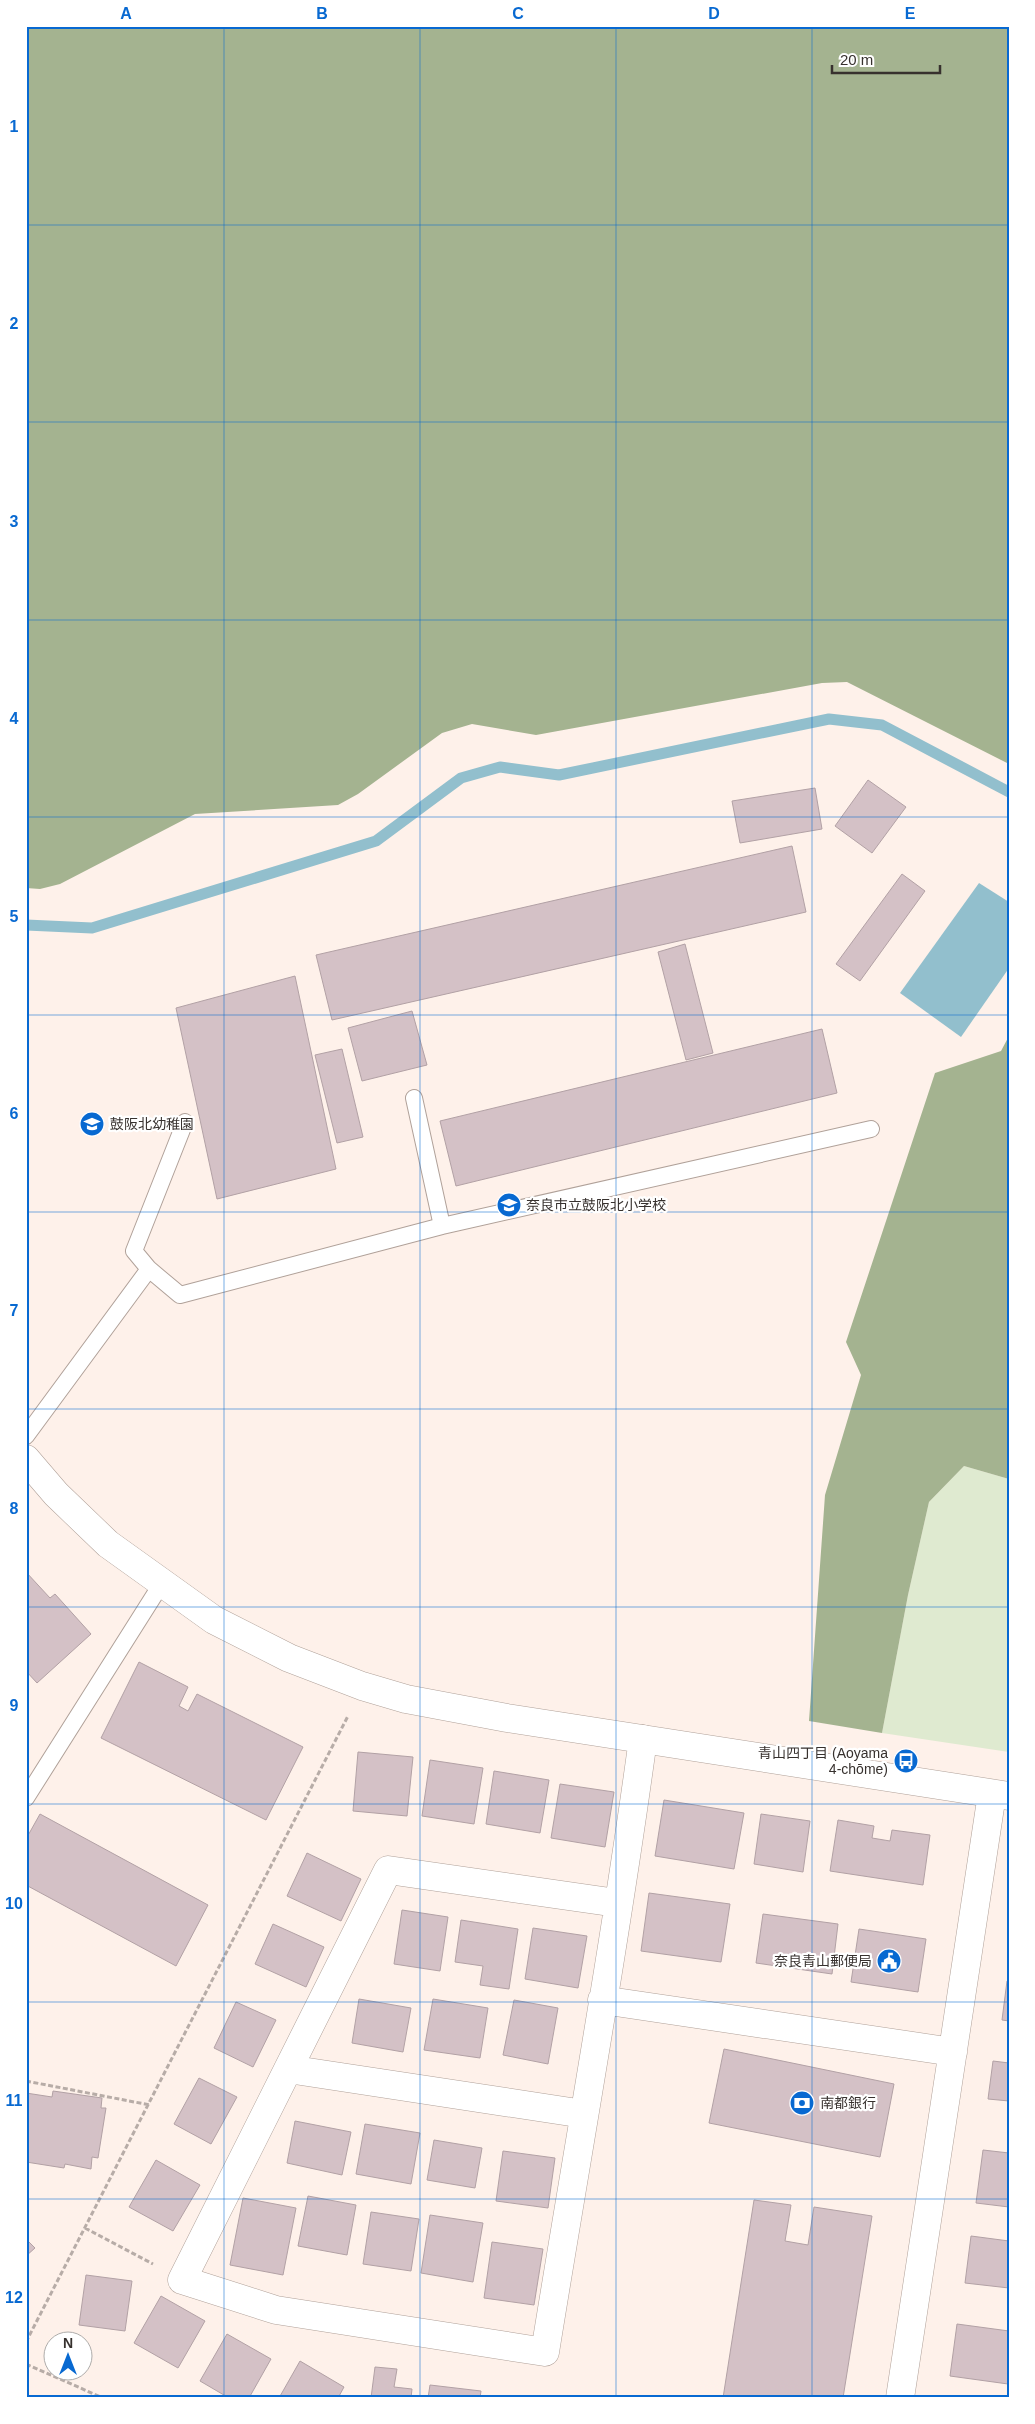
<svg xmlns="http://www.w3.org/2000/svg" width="1035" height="2424" font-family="Helvetica,'Noto Sans JP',sans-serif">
	<rect width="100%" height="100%" fill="#fef1ea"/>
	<!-- green -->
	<path fill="#dfead0" d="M 964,1466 L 1009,1479 L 1009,1752 L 882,1733 L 908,1595 L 929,1502 Z"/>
	<!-- forest -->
	<path fill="#a4b390" d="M 26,26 L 1009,26 L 1009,764 L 847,682 L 822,683 L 536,735 L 472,724 L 442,733 L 358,794 L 338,805 L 195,814 L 60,884 L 40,889 L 26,888 Z
		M 1009,1036 L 1009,1479 L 964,1466 L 929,1502 L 908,1595 L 882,1733 L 809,1721 L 825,1495 L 861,1375 L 846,1342 L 935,1073 L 1001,1051 Z"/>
	<!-- water -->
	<path fill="#92bfcd" d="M 979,883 L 1009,902 L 1009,968 L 961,1037 L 900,993 Z"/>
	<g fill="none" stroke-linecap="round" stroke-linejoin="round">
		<!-- stream -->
		<path stroke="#92bfcd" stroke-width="11" d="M 26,925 L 92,928 L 376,841 L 461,778 L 500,767 L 559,775 L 829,719 L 882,725 L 1009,792"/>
	</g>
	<!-- building -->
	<path fill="#d4c1c6" stroke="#b2a1a5" d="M 868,780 L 906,807 L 872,853 L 835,826 Z
		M 815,788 L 822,829 L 740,843 L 732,801 Z
		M 792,846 L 806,912 L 332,1020 L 316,955 Z
		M 902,874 L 925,891 L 860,981 L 836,964 Z
		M 685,944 L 713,1053 L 686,1060 L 658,952 Z
		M 295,976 L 336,1169 L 217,1199 L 176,1008 Z
		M 412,1011 L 427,1065 L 362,1081 L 348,1028 Z
		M 822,1029 L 837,1093 L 456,1186 L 440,1121 Z
		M 342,1049 L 363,1137 L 337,1143 L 315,1055 Z
		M 26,1572 L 50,1598 L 55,1594 L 91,1634 L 37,1683 L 26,1671 Z
		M 139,1662 L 188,1687 L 179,1706 L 188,1711 L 197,1694 L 303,1747 L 266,1820 L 101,1738 Z
		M 358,1752 L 413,1757 L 407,1816 L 353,1811 Z
		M 430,1760 L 483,1768 L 474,1824 L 422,1816 Z
		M 494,1771 L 549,1780 L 540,1833 L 486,1824 Z
		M 560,1784 L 614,1792 L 605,1847 L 551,1838 Z
		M 664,1800 L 744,1813 L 734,1869 L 655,1856 Z
		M 40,1814 L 208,1905 L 176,1966 L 26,1885 L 26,1839 Z
		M 761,1814 L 810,1821 L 803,1872 L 754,1864 Z
		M 838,1820 L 874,1826 L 872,1838 L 890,1841 L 892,1830 L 930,1835 L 923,1885 L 830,1871 Z
		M 307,1853 L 361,1879 L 341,1921 L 287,1896 Z
		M 649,1893 L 730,1904 L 721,1962 L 641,1951 Z
		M 402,1910 L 448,1917 L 440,1971 L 394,1964 Z
		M 763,1914 L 838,1924 L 832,1974 L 756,1963 Z
		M 461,1920 L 518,1929 L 509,1989 L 480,1985 L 483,1966 L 455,1962 Z
		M 273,1924 L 324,1947 L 306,1987 L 255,1964 Z
		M 533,1928 L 587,1936 L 578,1988 L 525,1979 Z
		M 859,1929 L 926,1939 L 918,1992 L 851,1982 Z
		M 1007,1981 L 1009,1981 L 1009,2021 L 1002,2020 Z
		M 359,1999 L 411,2008 L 403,2052 L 352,2043 Z
		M 433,1999 L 488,2008 L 480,2058 L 424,2050 Z
		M 514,2000 L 558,2008 L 548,2064 L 503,2055 Z
		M 236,2002 L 276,2020 L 253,2067 L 214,2048 Z
		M 724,2049 L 894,2084 L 880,2157 L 709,2123 Z
		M 993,2061 L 1009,2063 L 1009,2101 L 988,2099 Z
		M 199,2078 L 237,2097 L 211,2144 L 174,2124 Z
		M 53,2091 L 102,2098 L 101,2108 L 106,2108 L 98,2158 L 92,2157 L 91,2169 L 65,2164 L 64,2168 L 26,2162 L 26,2093 L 52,2097 Z
		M 295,2121 L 351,2132 L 342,2175 L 287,2163 Z
		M 365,2124 L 420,2133 L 411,2184 L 356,2174 Z
		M 434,2140 L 482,2148 L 475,2188 L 427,2180 Z
		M 983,2150 L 1009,2153 L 1009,2207 L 976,2203 Z
		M 503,2151 L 555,2158 L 548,2208 L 496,2201 Z
		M 156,2160 L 200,2185 L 173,2231 L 129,2207 Z
		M 308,2196 L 356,2205 L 347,2255 L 298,2246 Z
		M 243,2198 L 296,2208 L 283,2275 L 230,2265 Z
		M 754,2200 L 791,2205 L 785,2241 L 808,2245 L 814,2207 L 872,2216 L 843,2398 L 723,2398 Z
		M 371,2212 L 419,2219 L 411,2271 L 363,2264 Z
		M 430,2215 L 483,2223 L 473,2282 L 421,2273 Z
		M 971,2236 L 1009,2241 L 1009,2288 L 965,2283 Z
		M 26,2239 L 35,2248 L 26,2256 Z
		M 492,2242 L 543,2249 L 534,2305 L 484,2298 Z
		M 86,2275 L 132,2281 L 125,2331 L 79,2325 Z
		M 161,2296 L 205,2321 L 178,2368 L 134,2343 Z
		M 957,2324 L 1009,2331 L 1008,2384 L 950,2376 Z
		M 227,2334 L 271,2359 L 249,2398 L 229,2398 L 200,2381 Z
		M 300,2361 L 344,2387 L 338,2398 L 279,2398 Z
		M 375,2367 L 397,2369 L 394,2387 L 412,2389 L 411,2398 L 371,2398 Z
		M 430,2385 L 481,2391 L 480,2398 L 428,2398 Z"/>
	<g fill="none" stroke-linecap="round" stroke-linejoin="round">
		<defs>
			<path id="lane" d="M 414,1098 L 442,1226
				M 185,1122 L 134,1251 L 149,1269 L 180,1295 L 442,1226 L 871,1129
				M 26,1436 L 149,1269
				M 26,1798 L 162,1583"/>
			<path id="street" d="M 617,1903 L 388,1870 L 182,2280 L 276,2310 L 545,2352 C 578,2148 615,1944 643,1739
				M 602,2000 L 953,2052
				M 288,2069 L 584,2114
				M 900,2398 L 992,1794"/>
			<path id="secondary" d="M 26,1459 L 56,1494 L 108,1544 L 214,1620 L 289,1658 L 362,1686 L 406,1699 L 507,1718 L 1009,1796"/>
		</defs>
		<!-- lane casing -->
		<use href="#lane" stroke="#b0a199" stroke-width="18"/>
		<!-- street casing -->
		<use href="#street" stroke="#b0a199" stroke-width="29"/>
		<!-- secondary casing -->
		<use href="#secondary" stroke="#b0a199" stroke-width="29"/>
		<!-- path -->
		<path stroke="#b7aca7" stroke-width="3" stroke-dasharray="5 2.5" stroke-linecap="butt" d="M 26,2081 L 150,2105
			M 85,2228 L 153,2264
			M 26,2342 L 348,1716
			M 26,2364 L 103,2398"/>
		<!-- lane -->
		<use href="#lane" stroke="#fff" stroke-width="16"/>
		<!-- street -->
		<use href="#street" stroke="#fff" stroke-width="28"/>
		<!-- secondary -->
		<use href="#secondary" stroke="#fff" stroke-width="28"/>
	</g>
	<!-- grid -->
	<path fill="none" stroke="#0869d1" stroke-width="1" stroke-opacity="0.55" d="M 224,26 L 224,2398M 420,26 L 420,2398M 616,26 L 616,2398M 812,26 L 812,2398M 26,225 L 1009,225M 26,422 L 1009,422M 26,620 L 1009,620M 26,817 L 1009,817M 26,1015 L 1009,1015M 26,1212 L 1009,1212M 26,1409 L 1009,1409M 26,1607 L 1009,1607M 26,1804 L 1009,1804M 26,2002 L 1009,2002M 26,2199 L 1009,2199"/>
	<!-- icons -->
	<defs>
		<symbol id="school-disc" viewBox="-11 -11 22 22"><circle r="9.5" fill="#0869d1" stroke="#fff"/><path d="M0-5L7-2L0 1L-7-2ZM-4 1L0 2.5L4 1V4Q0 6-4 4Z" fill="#fff"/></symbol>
		<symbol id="bus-disc" viewBox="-11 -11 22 22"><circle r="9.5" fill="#0869d1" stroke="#fff"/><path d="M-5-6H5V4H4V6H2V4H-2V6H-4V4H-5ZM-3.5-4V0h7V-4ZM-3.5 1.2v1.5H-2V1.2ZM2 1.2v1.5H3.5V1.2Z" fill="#fff"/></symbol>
		<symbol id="civic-disc" viewBox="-11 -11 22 22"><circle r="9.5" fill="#0869d1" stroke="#fff"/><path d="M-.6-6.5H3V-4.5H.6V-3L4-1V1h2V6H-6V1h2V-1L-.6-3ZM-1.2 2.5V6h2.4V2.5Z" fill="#fff"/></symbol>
		<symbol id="bank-disc" viewBox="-11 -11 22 22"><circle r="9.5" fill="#0869d1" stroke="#fff"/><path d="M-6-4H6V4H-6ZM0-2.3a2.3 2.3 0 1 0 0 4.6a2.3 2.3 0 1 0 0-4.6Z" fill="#fff"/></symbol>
	</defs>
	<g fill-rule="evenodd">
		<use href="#school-disc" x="78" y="1110" width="28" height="28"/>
		<use href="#school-disc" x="495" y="1191" width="28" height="28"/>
		<use href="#bus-disc" x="892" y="1747" width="28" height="28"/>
		<use href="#civic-disc" x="875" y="1947" width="28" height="28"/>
		<use href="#bank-disc" x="788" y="2089" width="28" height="28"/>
	</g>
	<g text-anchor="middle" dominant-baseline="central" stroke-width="4.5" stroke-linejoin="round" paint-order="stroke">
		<!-- poi labels -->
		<g font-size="14" fill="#37312e" stroke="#fff" text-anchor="start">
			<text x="110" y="1124">鼓阪北幼稚園</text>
			<text x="526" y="1205">奈良市立鼓阪北小学校</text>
			<text x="888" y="1753" text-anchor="end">青山四丁目 (Aoyama<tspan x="888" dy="16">4-chōme)</tspan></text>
			<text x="872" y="1961" text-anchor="end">奈良青山郵便局</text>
			<text x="820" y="2103">南都銀行</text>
		</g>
	</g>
	<!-- border -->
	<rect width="1035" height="2424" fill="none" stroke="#ffffff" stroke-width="55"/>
	<!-- north arrow -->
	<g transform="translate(68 2356)"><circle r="24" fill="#ffffff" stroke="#afadab"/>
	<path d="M0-4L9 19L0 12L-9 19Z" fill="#0869d1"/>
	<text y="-8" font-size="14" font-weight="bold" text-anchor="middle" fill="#37312e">N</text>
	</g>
	<!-- scale -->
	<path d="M832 65v8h108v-8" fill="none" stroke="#37312e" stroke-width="2.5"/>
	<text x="840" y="65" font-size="15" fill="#37312e" stroke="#ffffff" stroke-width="4" paint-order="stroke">20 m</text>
	<rect x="28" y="28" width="980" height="2368" fill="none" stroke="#0869d1" stroke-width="2"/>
	<g font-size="16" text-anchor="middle" font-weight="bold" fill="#0869d1">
		<text x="126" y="19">A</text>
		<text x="322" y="19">B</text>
		<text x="518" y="19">C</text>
		<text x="714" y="19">D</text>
		<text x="910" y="19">E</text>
		<text x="14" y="132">1</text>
		<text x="14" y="329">2</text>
		<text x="14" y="527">3</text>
		<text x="14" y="724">4</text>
		<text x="14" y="922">5</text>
		<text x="14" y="1119">6</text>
		<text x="14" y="1316">7</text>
		<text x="14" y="1514">8</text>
		<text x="14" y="1711">9</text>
		<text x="14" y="1909">10</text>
		<text x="14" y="2106">11</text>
		<text x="14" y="2303">12</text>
	</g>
</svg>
